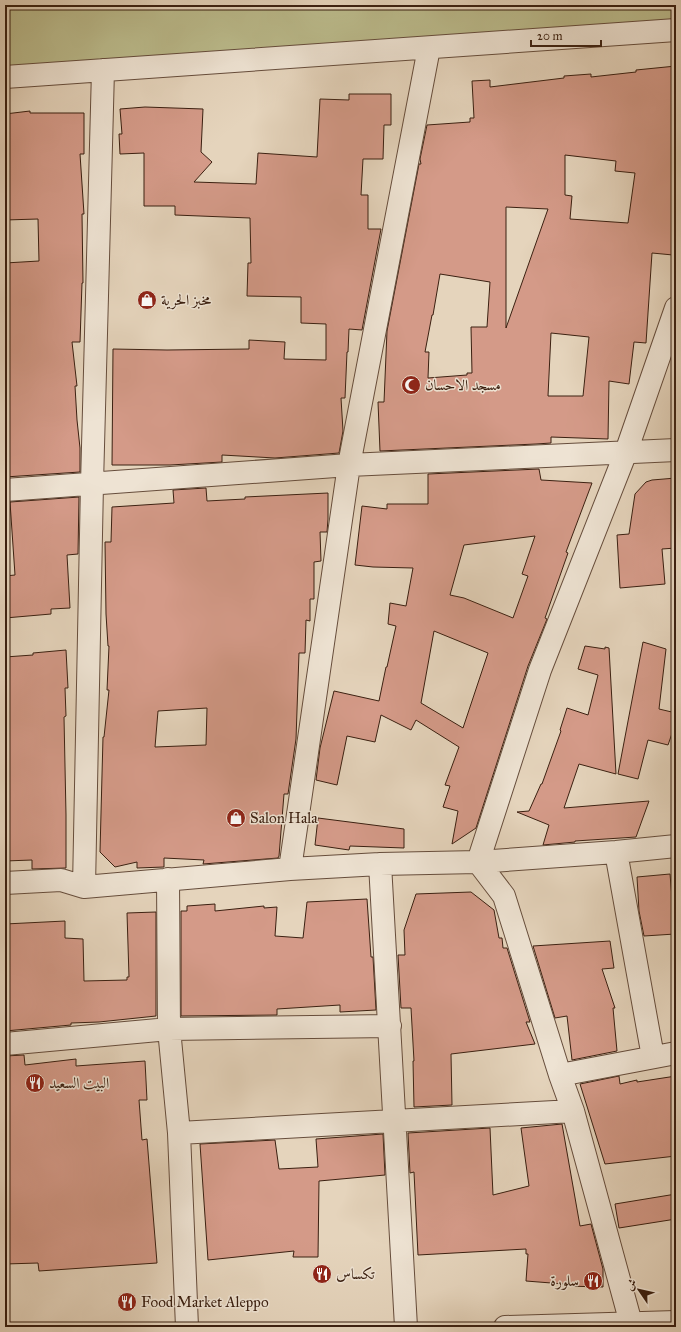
<svg xmlns="http://www.w3.org/2000/svg" width="681" height="1332" font-family="'IM FELL Great Primer',Amiri,serif">
	<rect width="100%" height="100%" fill="#e5d4bc"/>
	<filter id="stains"><feTurbulence type="fractalNoise" baseFrequency=".005" numOctaves="4"/><feColorMatrix values="0 0 0 0 .2 0 0 0 0 .09 0 0 0 0 .02 0 0 0 .5 -.17"/></filter>
	<radialGradient id="worn" r=".72"><stop offset=".6" stop-color="#630" stop-opacity="0"/><stop offset="1" stop-color="#630" stop-opacity=".3"/></radialGradient>
	<!-- green -->
	<path fill="#bbbb8c" stroke="#7b6e4e" d="M 5,5 L 676,5 L 676,30 L 5,77 Z"/>
	<!-- building -->
	<path fill="#d49a88" stroke="#3b2011" fill-rule="evenodd" d="M 676,66 L 676,227 L 673,255 L 652,253 L 646,343 L 634,342 L 629,384 L 609,381 L 608,439 L 551,437 L 551,443 L 536,444 L 380,451 L 378,402 L 384,402 L 387,331 L 419,164 L 421,164 L 420,159 L 427,125 L 470,122 L 470,118 L 474,118 L 472,81 L 490,80 L 490,87 L 564,78 L 564,76 L 591,74 L 591,77 L 636,72 L 636,70 ZM 565,155 L 616,161 L 615,171 L 635,173 L 628,223 L 570,219 L 572,196 L 565,195 ZM 506,207 L 548,209 L 506,328 ZM 440,274 L 490,282 L 487,327 L 471,327 L 472,373 L 467,373 L 467,375 L 428,378 L 429,352 L 425,352 L 432,315 L 433,315 ZM 551,333 L 589,337 L 583,396 L 548,396 Z
		M 349,94 L 391,94 L 391,125 L 384,125 L 383,159 L 363,159 L 361,195 L 368,195 L 368,229 L 381,229 L 362,330 L 349,329 L 348,352 L 347,352 L 345,398 L 341,398 L 343,431 L 339,453 L 275,458 L 222,455 L 222,462 L 170,465 L 112,465 L 113,349 L 167,350 L 249,349 L 249,340 L 285,342 L 284,359 L 326,360 L 326,324 L 301,323 L 301,297 L 247,296 L 248,263 L 251,263 L 250,218 L 175,215 L 175,206 L 144,206 L 144,153 L 120,154 L 119,134 L 122,134 L 120,109 L 145,107 L 203,109 L 201,152 L 212,162 L 194,182 L 256,184 L 258,153 L 317,157 L 320,99 L 349,100 Z
		M 30,111 L 30,113 L 84,113 L 84,154 L 80,154 L 84,214 L 82,214 L 83,283 L 82,283 L 80,342 L 72,342 L 77,386 L 75,386 L 77,420 L 80,448 L 80,472 L 5,477 L 5,263 L 39,261 L 38,219 L 5,220 L 5,114 Z
		M 539,469 L 541,480 L 592,483 L 566,552 L 568,553 L 545,618 L 547,619 L 528,666 L 476,828 L 452,844 L 458,811 L 443,807 L 450,786 L 445,785 L 459,747 L 416,720 L 411,730 L 381,715 L 375,742 L 347,736 L 337,785 L 316,780 L 320,748 L 334,691 L 379,701 L 386,667 L 387,667 L 396,626 L 388,624 L 390,603 L 406,606 L 413,568 L 373,567 L 355,565 L 362,506 L 387,509 L 387,504 L 428,504 L 428,474 ZM 535,536 L 522,574 L 528,576 L 513,618 L 464,598 L 450,595 L 464,545 ZM 434,631 L 488,653 L 463,728 L 421,703 Z
		M 676,478 L 676,548 L 662,549 L 665,584 L 620,588 L 617,535 L 629,534 L 635,494 L 646,482 L 652,480 Z
		M 206,488 L 207,501 L 245,499 L 245,497 L 328,493 L 328,519 L 327,532 L 320,532 L 321,561 L 314,562 L 314,599 L 310,599 L 310,621 L 306,620 L 305,653 L 299,653 L 296,739 L 288,794 L 284,794 L 279,856 L 278,858 L 203,864 L 204,860 L 164,858 L 164,867 L 137,868 L 137,862 L 115,867 L 100,852 L 103,737 L 104,737 L 109,690 L 107,690 L 109,646 L 108,646 L 106,614 L 105,542 L 111,542 L 112,507 L 174,503 L 173,490 ZM 207,708 L 206,745 L 155,747 L 158,711 Z
		M 79,497 L 78,554 L 67,555 L 70,608 L 51,609 L 51,614 L 5,618 L 5,576 L 15,575 L 10,502 Z
		M 643,642 L 666,649 L 659,709 L 676,713 L 676,722 L 668,745 L 648,740 L 638,779 L 618,774 Z
		M 585,646 L 605,649 L 605,647 L 609,648 L 616,774 L 579,764 L 564,808 L 649,801 L 636,837 L 575,841 L 575,842 L 543,845 L 549,825 L 517,812 L 529,811 L 541,784 L 542,784 L 561,731 L 560,730 L 567,708 L 588,715 L 598,675 L 578,669 Z
		M 66,650 L 68,688 L 65,688 L 66,716 L 64,717 L 66,815 L 66,868 L 32,869 L 32,860 L 5,861 L 5,657 L 33,655 L 33,653 Z
		M 318,818 L 404,829 L 404,848 L 350,846 L 349,850 L 315,845 Z
		M 670,874 L 675,934 L 644,936 L 639,911 L 637,877 Z
		M 471,892 L 494,910 L 499,938 L 502,938 L 503,948 L 507,948 L 530,1022 L 526,1022 L 535,1044 L 451,1054 L 452,1105 L 414,1107 L 413,1061 L 414,1061 L 411,1008 L 401,1008 L 398,955 L 405,955 L 404,930 L 416,894 Z
		M 367,899 L 371,957 L 373,957 L 376,1010 L 340,1012 L 340,1005 L 277,1009 L 277,1015 L 181,1016 L 181,911 L 187,911 L 187,906 L 215,904 L 215,911 L 264,906 L 264,908 L 277,907 L 275,936 L 303,938 L 307,902 Z
		M 156,912 L 156,1016 L 99,1022 L 71,1023 L 71,1025 L 5,1031 L 5,924 L 65,921 L 65,938 L 83,939 L 84,981 L 127,980 L 127,977 L 129,977 L 127,913 Z
		M 610,941 L 614,968 L 602,969 L 615,1008 L 613,1008 L 617,1051 L 572,1060 L 567,1016 L 555,1018 L 533,946 Z
		M 24,1055 L 25,1065 L 76,1059 L 76,1066 L 145,1061 L 147,1100 L 139,1100 L 142,1140 L 147,1139 L 157,1263 L 39,1271 L 38,1263 L 5,1264 L 5,1056 Z
		M 619,1076 L 620,1084 L 637,1080 L 637,1082 L 676,1076 L 676,1156 L 605,1164 L 580,1084 Z
		M 562,1124 L 580,1226 L 591,1224 L 603,1269 L 603,1287 L 564,1286 L 564,1284 L 526,1281 L 528,1254 L 526,1254 L 526,1249 L 418,1255 L 414,1172 L 410,1173 L 408,1133 L 490,1128 L 493,1195 L 529,1186 L 521,1128 Z
		M 383,1134 L 385,1175 L 319,1181 L 318,1257 L 293,1257 L 294,1251 L 208,1260 L 200,1144 L 275,1140 L 279,1169 L 318,1167 L 316,1139 Z
		M 676,1194 L 676,1219 L 619,1228 L 615,1204 Z"/>
	<g fill="none" stroke-linecap="round" stroke-linejoin="round">
		<defs>
			<path id="minor" d="M 5,77 L 676,30
				M 5,490 L 349,465 L 676,450
				M 616,852 L 653,1057
				M 380,864 L 406,1327
				M 290,869 L 349,465 L 429,48
				M 168,879 L 169,1029 L 179,1133 L 187,1327
				M 5,883 L 61,880 L 84,887 L 290,869 L 380,864 L 478,862 L 616,852 L 676,846
				M 84,887 L 92,484 L 103,70
				M 5,1044 L 169,1029 L 390,1026
				M 560,1075 L 676,1053
				M 179,1133 L 573,1111
				M 632,1327 L 573,1111 L 560,1075 L 504,896 L 478,862 L 540,670 L 626,452 L 676,308"/>
			<path id="tertiary" d="M 505,1327 L 676,1322"/>
		</defs>
		<!-- minor casing -->
		<use href="#minor" stroke="#664d3c" stroke-width="24"/>
		<!-- tertiary casing -->
		<use href="#tertiary" stroke="#664d3c" stroke-width="24"/>
		<!-- minor -->
		<use href="#minor" stroke="#eee3d3" stroke-width="22"/>
		<!-- tertiary -->
		<use href="#tertiary" stroke="#eee3d3" stroke-width="22"/>
	</g>
	<!-- icons -->
	<defs>
		<symbol id="shop-disc" viewBox="-11 -11 22 22"><circle r="9.5" fill="#8f2418" stroke="#eee3d3"/><path d="M-5-2.5h2.3a2.7 3.5 0 0 1 5.4 0H5L5.5 6h-11ZM-1.5-2.5h3a1.5 2.3 0 0 0-3 0Z" fill="#fff"/></symbol>
		<symbol id="mosque-disc" viewBox="-11 -11 22 22"><circle r="9.5" fill="#8f2418" stroke="#eee3d3"/><path d="M3.5-4.9A6 6 0 1 0 3.5 4.9A5 5 0 1 1 3.5-4.9Z" fill="#fff"/></symbol>
		<symbol id="restaurant-disc" viewBox="-11 -11 22 22"><circle r="9.5" fill="#8f2418" stroke="#eee3d3"/><path d="M-5-6h1v4h1v-4h1v4h1v-4h1v5L-1.5 .5V6h-2V.5L-5-1ZM5-6V6H3V1.5H1.5Q1.5-4 5-6Z" fill="#fff"/></symbol>
	</defs>
	<g fill-rule="evenodd">
		<use href="#shop-disc" x="136" y="289" width="22" height="22"/>
		<use href="#mosque-disc" x="400" y="374" width="22" height="22"/>
		<use href="#shop-disc" x="225" y="807" width="22" height="22"/>
		<use href="#restaurant-disc" x="24" y="1072" width="22" height="22"/>
		<use href="#restaurant-disc" x="311" y="1263" width="22" height="22"/>
		<use href="#restaurant-disc" x="582" y="1270" width="22" height="22"/>
		<use href="#restaurant-disc" x="116" y="1291" width="22" height="22"/>
	</g>
	<g text-anchor="middle" dominant-baseline="central" stroke-width="3" stroke-linejoin="round" paint-order="stroke">
		<!-- poi labels -->
		<g font-size="15" fill="#3b2011" stroke="#eee3d3" text-anchor="start">
			<text x="161" y="300">مخبز الحرية</text>
			<text x="425" y="385">مسجد الاحسان</text>
			<text x="250" y="818">Salon Hala</text>
			<text x="49" y="1083">البيت السعيد</text>
			<text x="336" y="1274">تكساس</text>
			<text x="579" y="1281" text-anchor="end">سلورة</text>
			<text x="141" y="1302">Food Market Aleppo</text>
		</g>
	</g>
	<!-- margin -->
	<rect width="681" height="1332" fill="none" stroke="#e5d4bc" stroke-width="20"/>
	<rect x="6" y="6" width="669" height="1320" fill="none" stroke="#3b2011" stroke-width="2"/>
	<rect x="10" y="10" width="661" height="1312" fill="none" stroke="#3b2011"/>
	<!-- north arrow -->
	<g transform="translate(639 1290) rotate(304)" stroke="#eee3d3" stroke-width="3" paint-order="stroke">
	<path d="M0-3L7 15L0 10L-7 15Z" fill="#3b2011"/>
	<text y="-6" font-size="11" font-weight="bold" text-anchor="middle" fill="#3b2011">ش</text>
	</g>
	<!-- scale -->
	<path d="M531 40v6h70v-6" fill="none" stroke="#3b2011" stroke-width="2"/>
	<text x="537" y="40" font-size="12" fill="#3b2011" stroke="#eee3d3" stroke-width="3" paint-order="stroke">20 m</text>
	<rect width="100%" height="100%" filter="url(#stains)"/>
	<rect width="100%" height="100%" fill="url(#worn)"/>
</svg>
